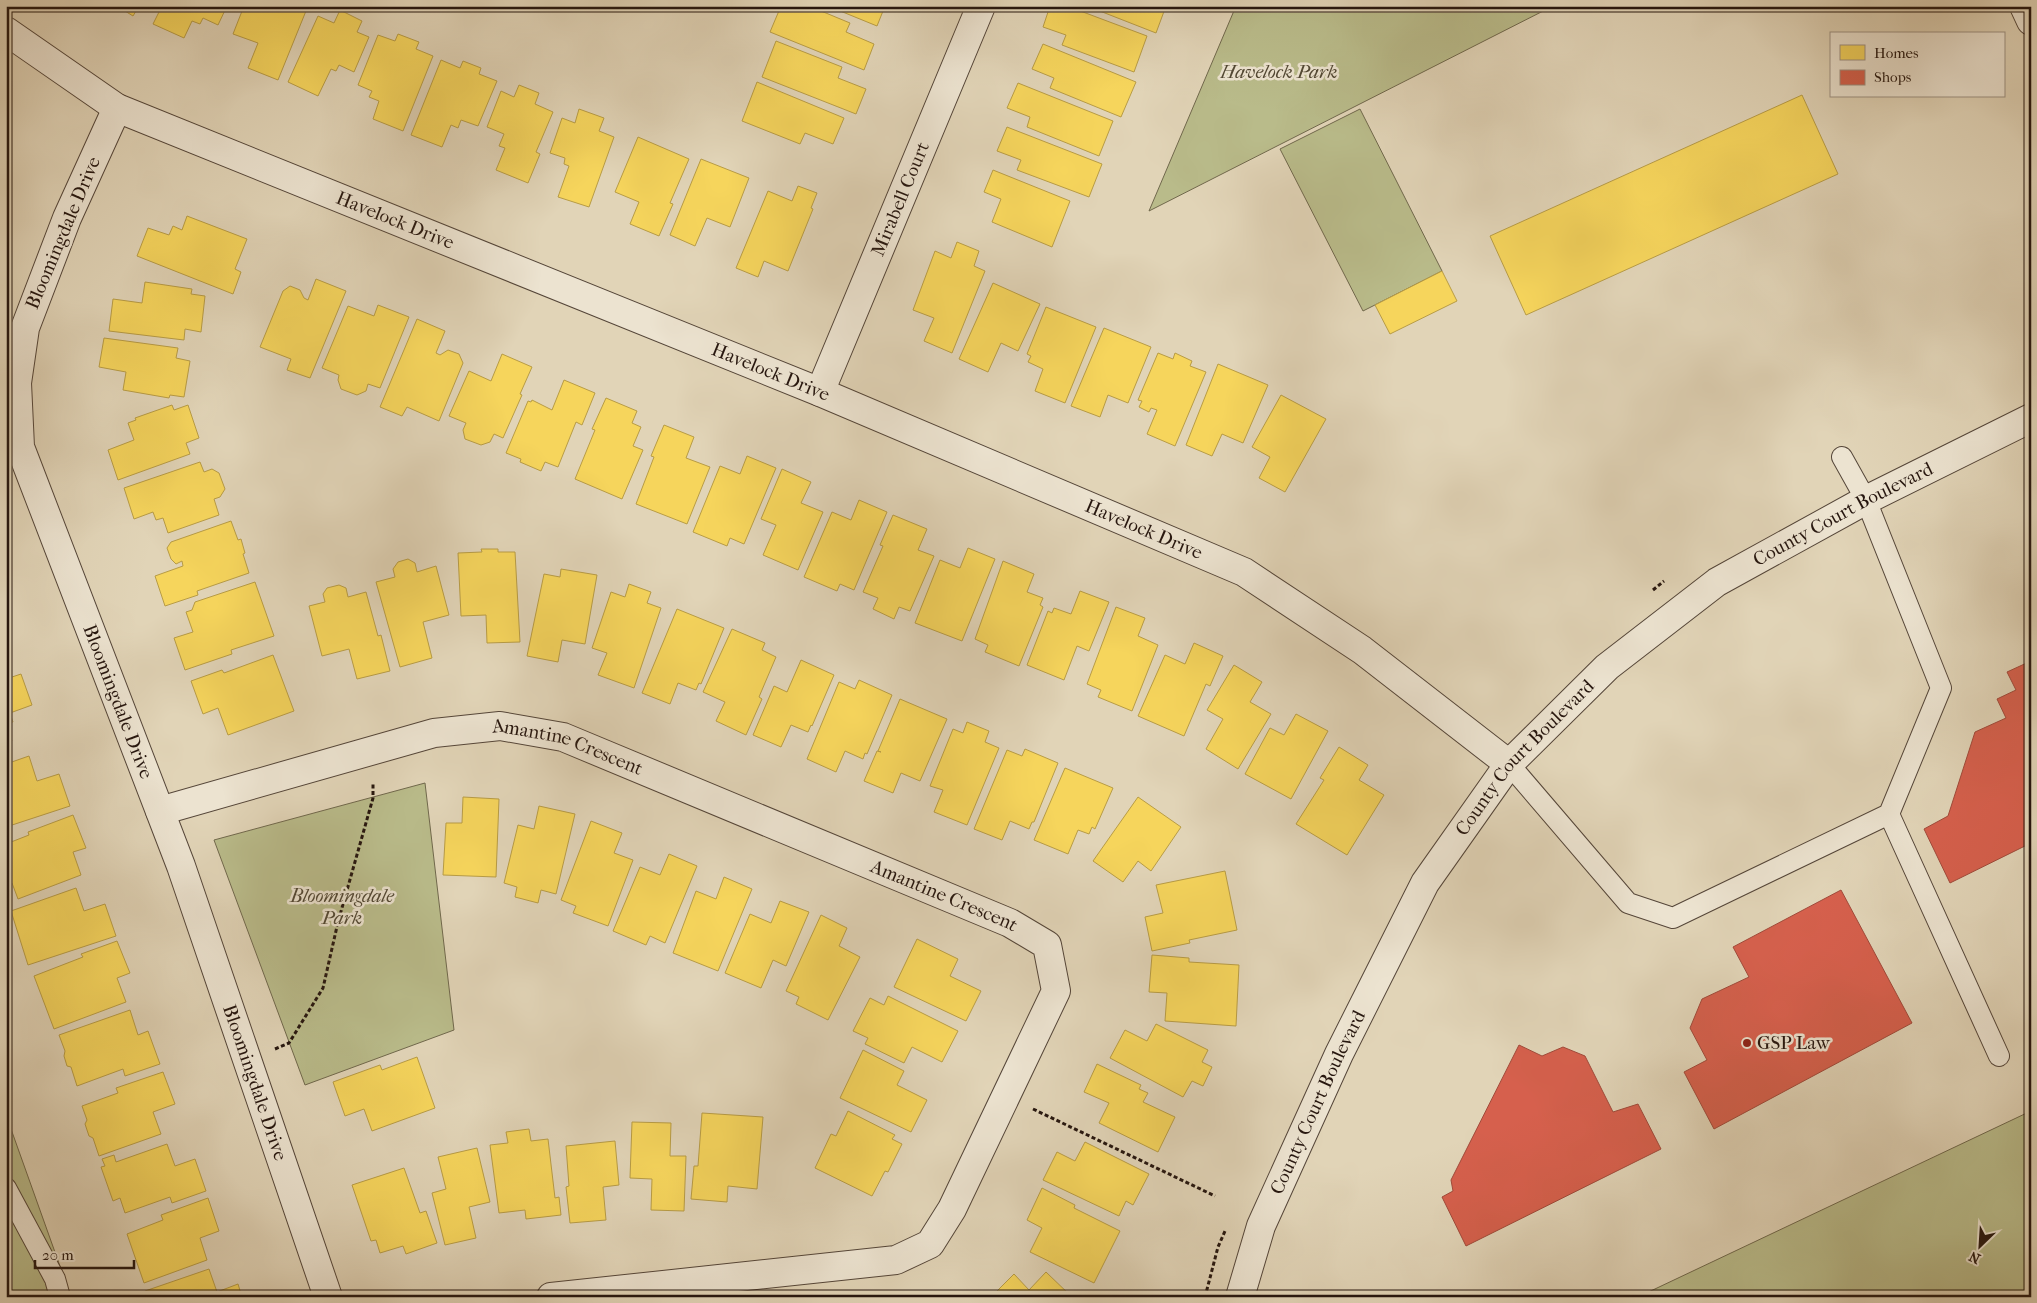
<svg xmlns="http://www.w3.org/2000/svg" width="2037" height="1303" font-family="'IM FELL French Canon',serif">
	<rect width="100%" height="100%" fill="#e1d4b7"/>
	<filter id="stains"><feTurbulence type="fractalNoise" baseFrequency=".004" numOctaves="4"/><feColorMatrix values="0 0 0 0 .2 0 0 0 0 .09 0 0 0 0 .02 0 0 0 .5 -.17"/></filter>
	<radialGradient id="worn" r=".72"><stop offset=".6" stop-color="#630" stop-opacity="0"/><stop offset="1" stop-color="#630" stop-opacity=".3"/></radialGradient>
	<!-- green -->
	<path fill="#b9bb8a" stroke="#70684c" d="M 1236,6 L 1553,6 L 1149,211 Z
		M 1360,109 L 1442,271 L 1363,311 L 1280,149 Z
		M 425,783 L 454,1030 L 305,1085 L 214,840 Z
		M 2031,1111 L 2031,1297 L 1638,1297 Z
		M 6,1115 L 71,1297 L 6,1297 Z"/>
	<!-- homes -->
	<path fill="#f6d55c" stroke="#b89c45" d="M 117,6 L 139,6 L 133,16 Z
		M 162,6 L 227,6 L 218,25 L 203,18 L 200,24 L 192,21 L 184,38 L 153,24 Z
		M 244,6 L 308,6 L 278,80 L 248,68 L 258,43 L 233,34 Z
		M 781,6 L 809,6 L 850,23 L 846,32 L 874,44 L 864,70 L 770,32 Z
		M 828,6 L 885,6 L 877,26 Z
		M 1050,6 L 1067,6 L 1147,36 L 1134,72 L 1062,45 L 1066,35 L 1043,27 Z
		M 1087,6 L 1166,6 L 1156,33 Z
		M 340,10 L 362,21 L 357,32 L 369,37 L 354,72 L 339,65 L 336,71 L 331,69 L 318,96 L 288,82 L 318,16 L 334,23 Z
		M 398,34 L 419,42 L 416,49 L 433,56 L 403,131 L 373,119 L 379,101 L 369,97 L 372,91 L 358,85 L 378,35 L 395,41 Z
		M 776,41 L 842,67 L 838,78 L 866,89 L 856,114 L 762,77 Z
		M 1043,44 L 1136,82 L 1121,117 L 1050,88 L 1054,78 L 1032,69 Z
		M 441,60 L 460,68 L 463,61 L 481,68 L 479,74 L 497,81 L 478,126 L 461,120 L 458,128 L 451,125 L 442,147 L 411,135 Z
		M 757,82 L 844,118 L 833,144 L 805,133 L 800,144 L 742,121 Z
		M 1018,83 L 1113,121 L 1099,156 L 1027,127 L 1030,117 L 1007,108 Z
		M 519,85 L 539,93 L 535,104 L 553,112 L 536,152 L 540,154 L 528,183 L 496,170 L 505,148 L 499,146 L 504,134 L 487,127 L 501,91 L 514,97 Z
		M 1802,95 L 1838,174 L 1526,315 L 1490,236 Z
		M 579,109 L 604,118 L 599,131 L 614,137 L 589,207 L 558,197 L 569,166 L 564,164 L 565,158 L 550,153 L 562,118 L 575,123 Z
		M 1007,127 L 1102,164 L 1089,197 L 1017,170 L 1021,160 L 997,151 Z
		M 638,137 L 689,159 L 670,203 L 673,204 L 659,236 L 630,224 L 639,202 L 615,192 Z
		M 701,159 L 749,178 L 730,227 L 707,218 L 695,246 L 670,235 Z
		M 993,170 L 1070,201 L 1052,247 L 992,222 L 1001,199 L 984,192 Z
		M 798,186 L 817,193 L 811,208 L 813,209 L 788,271 L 764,261 L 758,277 L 736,268 L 768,191 L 792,201 Z
		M 187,216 L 247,239 L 235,269 L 241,272 L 233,294 L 137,256 L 148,228 L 169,235 L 173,226 L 182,230 Z
		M 957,242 L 979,251 L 974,266 L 985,271 L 952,353 L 924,341 L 934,318 L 913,310 L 935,251 L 951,258 Z
		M 1442,271 L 1457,301 L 1390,334 L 1375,305 Z
		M 316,279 L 346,291 L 310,378 L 287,370 L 291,359 L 260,347 L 283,291 L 290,286 L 300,290 L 304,298 L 308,300 Z
		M 145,282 L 192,289 L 191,294 L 205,296 L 201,332 L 185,329 L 184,340 L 109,331 L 113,299 L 142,303 Z
		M 993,283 L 1040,304 L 1018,351 L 1001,343 L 988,372 L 959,359 Z
		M 378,305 L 409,317 L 380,388 L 368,384 L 366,391 L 357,395 L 341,389 L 338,380 L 339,375 L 322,368 L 348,306 L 374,316 Z
		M 1046,307 L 1096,327 L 1065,403 L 1035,391 L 1043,369 L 1028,362 L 1031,356 L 1027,354 Z
		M 417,319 L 445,331 L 436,353 L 440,355 L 448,350 L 459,354 L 463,363 L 439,421 L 407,407 L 402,416 L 380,407 Z
		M 1104,328 L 1151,347 L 1128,403 L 1108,395 L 1100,417 L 1071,406 Z
		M 104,338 L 178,348 L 176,358 L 190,361 L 184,397 L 170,395 L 169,398 L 123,390 L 126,372 L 99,367 Z
		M 1158,353 L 1173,359 L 1175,353 L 1192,361 L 1190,366 L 1206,372 L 1175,446 L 1147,434 L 1157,410 L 1151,408 L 1149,412 L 1139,407 L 1142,401 L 1138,400 Z
		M 502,354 L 532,367 L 520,394 L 522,395 L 503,438 L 494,434 L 490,442 L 481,445 L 465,439 L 463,430 L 466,423 L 449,416 L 469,371 L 491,381 Z
		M 1218,364 L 1268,385 L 1243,443 L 1222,434 L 1212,456 L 1186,445 Z
		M 564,380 L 595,393 L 582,425 L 576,422 L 558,467 L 545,462 L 541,471 L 520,462 L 521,459 L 506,453 L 528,401 L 531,402 L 532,400 L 552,410 Z
		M 1281,395 L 1326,419 L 1285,492 L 1259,478 L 1270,457 L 1252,447 Z
		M 606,398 L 637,411 L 632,423 L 641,427 L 633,446 L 643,450 L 622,499 L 575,479 L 595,430 L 592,429 Z
		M 172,405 L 174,410 L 188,405 L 199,438 L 186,443 L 190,454 L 118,480 L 108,450 L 134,440 L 128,423 L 136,420 L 135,418 Z
		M 664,425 L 694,437 L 686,458 L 710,467 L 687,524 L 636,504 L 654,457 L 651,456 Z
		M 747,456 L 776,468 L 744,544 L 730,538 L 727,546 L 693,532 L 720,466 L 740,474 Z
		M 200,462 L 204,472 L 212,469 L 219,473 L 225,489 L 220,497 L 214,499 L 219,515 L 168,533 L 163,518 L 156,520 L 153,512 L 134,519 L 124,488 Z
		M 782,469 L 811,482 L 801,503 L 823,512 L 798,570 L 763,555 L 776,525 L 761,519 Z
		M 859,500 L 887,512 L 854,590 L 840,584 L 837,591 L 804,577 L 832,512 L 851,520 Z
		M 893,515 L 927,529 L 918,550 L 934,556 L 910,611 L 899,607 L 894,619 L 873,609 L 878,598 L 863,592 L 883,546 L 880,545 Z
		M 231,521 L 238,540 L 241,539 L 245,553 L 243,554 L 249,573 L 197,591 L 198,595 L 165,606 L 155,576 L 183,566 L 182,561 L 176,564 L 171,559 L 167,548 L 171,542 Z
		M 968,548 L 995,559 L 962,641 L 915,623 L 940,560 L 960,568 Z
		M 481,549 L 498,549 L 498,552 L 515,552 L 520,642 L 487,643 L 486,615 L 461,616 L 458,553 L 482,552 Z
		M 408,559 L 415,563 L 417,572 L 436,566 L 449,615 L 423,622 L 432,658 L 400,667 L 376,582 L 395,577 L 393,569 L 398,562 Z
		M 1003,561 L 1034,574 L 1027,592 L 1043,598 L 1040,605 L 1043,607 L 1019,666 L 985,652 L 988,645 L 975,639 Z
		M 561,569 L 597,575 L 585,644 L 562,640 L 558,662 L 527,656 L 544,574 L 560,577 Z
		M 255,582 L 274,636 L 231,650 L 232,654 L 185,670 L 174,638 L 193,632 L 186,612 L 192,610 L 195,602 Z
		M 629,584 L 651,592 L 647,603 L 661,608 L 634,688 L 598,675 L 607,653 L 592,648 L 611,592 L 625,597 Z
		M 339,585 L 346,588 L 348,597 L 366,592 L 378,636 L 381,635 L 390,671 L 357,679 L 349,649 L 322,656 L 309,606 L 325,602 L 323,594 L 327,588 Z
		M 1080,591 L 1109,602 L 1089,651 L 1077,646 L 1064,680 L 1027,665 L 1048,611 L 1052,613 L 1054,608 L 1071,614 Z
		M 1116,607 L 1145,618 L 1138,636 L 1158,645 L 1132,711 L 1098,697 L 1101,690 L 1087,684 Z
		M 677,609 L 724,628 L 701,684 L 699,683 L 696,690 L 678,683 L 670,704 L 642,693 Z
		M 732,629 L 765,643 L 762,650 L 776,657 L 759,697 L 762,699 L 746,735 L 716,721 L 725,702 L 703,692 Z
		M 6,630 L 10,642 L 6,643 Z
		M 1194,643 L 1223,656 L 1210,686 L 1206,684 L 1184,736 L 1138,716 L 1165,655 L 1185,664 Z
		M 273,655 L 294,711 L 228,735 L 218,708 L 203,714 L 191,681 L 222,670 L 224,673 Z
		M 801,660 L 834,675 L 812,726 L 811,725 L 808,732 L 791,725 L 781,747 L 753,735 L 774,686 L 787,692 Z
		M 1234,665 L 1262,682 L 1250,702 L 1271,714 L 1238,769 L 1206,749 L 1223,719 L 1207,710 Z
		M 21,674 L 32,705 L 10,713 L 13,722 L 6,724 L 6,679 Z
		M 859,680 L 892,695 L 867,754 L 865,753 L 863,759 L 845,751 L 836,772 L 807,759 L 839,682 L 855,689 Z
		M 900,699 L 947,719 L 920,781 L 901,773 L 893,793 L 864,781 L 877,751 L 881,752 L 878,751 Z
		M 1296,714 L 1328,731 L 1291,799 L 1245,774 L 1270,728 L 1284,735 Z
		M 967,722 L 989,731 L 985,742 L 999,748 L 967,825 L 934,812 L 943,790 L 930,786 L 953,729 L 963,733 Z
		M 6,726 L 12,741 L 6,743 Z
		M 1339,747 L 1368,765 L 1359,780 L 1384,795 L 1347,855 L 1296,824 L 1324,780 L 1320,778 Z
		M 1025,749 L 1058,763 L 1034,822 L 1032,822 L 1029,829 L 1010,821 L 1002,840 L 974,829 L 1007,750 L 1022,756 Z
		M 29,756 L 37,781 L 59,774 L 70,806 L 6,827 L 6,764 Z
		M 1065,768 L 1113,788 L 1095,829 L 1092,827 L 1089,834 L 1078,830 L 1068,854 L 1034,840 Z
		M 463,797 L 499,799 L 496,877 L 443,875 L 446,823 L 462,823 Z
		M 1138,797 L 1181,827 L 1151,871 L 1138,861 L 1123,882 L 1093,861 Z
		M 539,806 L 575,814 L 556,894 L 541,890 L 538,903 L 515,897 L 517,887 L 504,883 L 518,825 L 534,829 Z
		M 73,815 L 86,848 L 73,852 L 81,875 L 18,899 L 12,883 L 6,885 L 6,844 L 29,835 L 28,832 Z
		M 591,821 L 622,833 L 614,853 L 633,860 L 608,926 L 573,913 L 576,906 L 561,900 Z
		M 669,854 L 697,866 L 665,943 L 650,936 L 646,945 L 613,931 L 640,867 L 660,875 Z
		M 1225,871 L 1237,930 L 1189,940 L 1190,943 L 1152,951 L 1145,917 L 1163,913 L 1156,885 Z
		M 724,877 L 752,889 L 718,971 L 673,953 L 696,891 L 716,899 Z
		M 76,888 L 84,911 L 105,904 L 116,936 L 28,965 L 11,911 Z
		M 780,901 L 809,912 L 786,966 L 773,960 L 761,988 L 725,973 L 750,914 L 771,923 Z
		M 821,915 L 847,928 L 839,946 L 860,957 L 828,1020 L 796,1004 L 799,997 L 786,991 Z
		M 917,939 L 958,959 L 950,976 L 981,991 L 966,1021 L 894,987 Z
		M 117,941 L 130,973 L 117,978 L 126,1002 L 54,1029 L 34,976 L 83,957 L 81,954 Z
		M 1152,955 L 1189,958 L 1189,962 L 1239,965 L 1236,1026 L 1165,1021 L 1167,993 L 1149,992 Z
		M 888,996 L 958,1031 L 942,1062 L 912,1047 L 904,1063 L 865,1044 L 868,1038 L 853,1031 L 870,998 L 884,1005 Z
		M 130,1010 L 138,1035 L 148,1031 L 160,1064 L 125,1076 L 123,1069 L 77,1086 L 71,1067 L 67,1066 L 64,1056 L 65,1051 L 59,1035 Z
		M 1156,1024 L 1208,1050 L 1202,1062 L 1212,1067 L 1203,1086 L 1192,1081 L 1183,1097 L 1110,1058 L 1125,1030 L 1147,1041 Z
		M 863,1050 L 904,1071 L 897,1085 L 927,1100 L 911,1132 L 840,1098 Z
		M 417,1057 L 435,1108 L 372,1131 L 364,1109 L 345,1116 L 333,1082 L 380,1065 L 382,1070 Z
		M 1097,1064 L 1141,1085 L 1139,1089 L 1148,1093 L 1143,1102 L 1175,1117 L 1158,1152 L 1099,1123 L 1109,1103 L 1084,1092 Z
		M 163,1072 L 175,1104 L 153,1112 L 161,1134 L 99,1156 L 93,1138 L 89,1136 L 85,1124 L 87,1120 L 82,1106 L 118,1093 L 116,1088 Z
		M 848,1111 L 895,1135 L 892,1139 L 902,1144 L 888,1172 L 885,1171 L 872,1196 L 815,1168 L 831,1134 L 836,1136 Z
		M 702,1113 L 763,1117 L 757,1189 L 728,1186 L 727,1202 L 691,1199 L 694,1166 L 698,1166 Z
		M 632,1122 L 671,1123 L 670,1156 L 686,1156 L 684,1211 L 651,1210 L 652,1179 L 630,1178 Z
		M 529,1129 L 531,1141 L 548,1139 L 555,1198 L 559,1197 L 561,1215 L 526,1219 L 525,1210 L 499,1213 L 490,1145 L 508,1143 L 506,1132 Z
		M 615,1141 L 619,1185 L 603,1187 L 606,1220 L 570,1223 L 566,1187 L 569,1186 L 566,1146 Z
		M 1085,1142 L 1149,1174 L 1133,1205 L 1126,1201 L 1119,1216 L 1043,1180 L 1057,1152 L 1075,1161 Z
		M 167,1144 L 175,1166 L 195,1159 L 206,1191 L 172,1203 L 170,1197 L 125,1213 L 120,1198 L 113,1201 L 101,1167 L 105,1166 L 102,1159 L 114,1155 L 116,1162 Z
		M 477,1148 L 490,1202 L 469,1207 L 476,1238 L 445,1245 L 432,1193 L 446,1189 L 438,1157 Z
		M 404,1168 L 420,1213 L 426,1211 L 437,1243 L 406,1254 L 403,1246 L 380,1253 L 376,1240 L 371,1241 L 352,1185 Z
		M 1042,1188 L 1075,1205 L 1074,1208 L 1120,1231 L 1094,1283 L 1030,1252 L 1042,1228 L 1027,1220 Z
		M 208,1198 L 219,1231 L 200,1238 L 207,1260 L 144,1283 L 127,1234 L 163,1220 L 161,1215 Z
		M 209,1269 L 217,1292 L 238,1284 L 242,1297 L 147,1297 L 145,1291 Z
		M 1046,1272 L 1072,1297 L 991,1297 L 1014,1274 L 1029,1290 Z"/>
	<!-- shops -->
	<path fill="#d6604d" stroke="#a14a3a" d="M 2031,661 L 2031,843 L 1950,883 L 1924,829 L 1948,816 L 1975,732 L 2006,718 L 1997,699 L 2016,690 L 2007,672 Z
		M 1841,890 L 1912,1023 L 1714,1129 L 1684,1072 L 1707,1060 L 1690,1028 L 1702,999 L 1749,977 L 1733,947 Z
		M 1519,1045 L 1542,1056 L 1563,1047 L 1585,1056 L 1613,1112 L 1638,1104 L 1661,1149 L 1466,1246 L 1442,1197 L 1453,1191 L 1451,1180 Z"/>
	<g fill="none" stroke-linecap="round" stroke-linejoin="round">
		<defs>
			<path id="service" d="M 1842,457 L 1866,500 L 1941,688 L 1889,814
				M 1509,764 L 1628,903 L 1673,918 L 1889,814 L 1999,1056
				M 6,1188 L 55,1279 L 60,1297"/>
			<g id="minor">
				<path d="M 2024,6 L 2031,21"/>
				<path id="s1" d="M 6,31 L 117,108 L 820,392 L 1244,572 L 1362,650 L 1509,764"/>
				<path id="s2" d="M 117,108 L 67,218 L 25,328 L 17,383 L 20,447 L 181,866 L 328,1297"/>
				<path id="s3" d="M 820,392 L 981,6"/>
				<path id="s4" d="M 160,811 L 434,733 L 500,726 L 563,737 L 1010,923 L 1047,945 L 1056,991 L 952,1209 L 930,1244 L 896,1260 L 551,1297"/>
			</g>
			<g id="tertiary">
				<path id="s5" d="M 1240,1297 L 1261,1226 L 1339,1054 L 1425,883 L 1509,764 L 1607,667 L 1717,582 L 1866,500 L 2031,418"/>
			</g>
		</defs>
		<!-- service casing -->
		<use href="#service" stroke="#554639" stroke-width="22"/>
		<!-- minor casing -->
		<use href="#minor" stroke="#554639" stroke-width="30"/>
		<!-- tertiary casing -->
		<use href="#tertiary" stroke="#554639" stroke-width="30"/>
		<!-- path -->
		<path stroke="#26160f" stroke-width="3" stroke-dasharray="4 2.5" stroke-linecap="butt" d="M 1653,590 L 1664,581
			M 275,1049 L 289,1043 L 323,988 L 338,922 L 373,798 L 373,783
			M 1033,1109 L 1215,1196
			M 1205,1297 L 1218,1247 L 1225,1231"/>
		<!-- service -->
		<use href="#service" stroke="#ece3d0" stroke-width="20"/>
		<!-- minor -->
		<use href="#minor" stroke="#ece3d0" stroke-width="28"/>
		<!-- tertiary -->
		<use href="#tertiary" stroke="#ece3d0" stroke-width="28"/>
	</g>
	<!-- markers -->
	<circle fill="#8f2418" stroke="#ece3d0" stroke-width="2" cx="1747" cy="1043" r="5"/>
	<g text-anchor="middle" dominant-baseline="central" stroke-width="5" stroke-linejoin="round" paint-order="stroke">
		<!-- park labels -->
		<g font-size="19" font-style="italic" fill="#524834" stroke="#ece3d0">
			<text x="1279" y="72">Havelock Park</text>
			<text x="342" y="896">Bloomingdale<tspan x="342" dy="22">Park</tspan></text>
		</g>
		<!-- street labels -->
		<g font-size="19" fill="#26160f" stroke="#ece3d0">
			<text stroke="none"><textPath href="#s3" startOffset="209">Mirabell Court</textPath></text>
			<text stroke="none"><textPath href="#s1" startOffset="435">Havelock Drive</textPath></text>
			<text transform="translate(63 233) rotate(-67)">Bloomingdale Drive</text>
			<text stroke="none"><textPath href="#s1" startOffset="840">Havelock Drive</textPath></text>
			<text stroke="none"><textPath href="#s5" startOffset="1020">County Court Boulevard</textPath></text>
			<text stroke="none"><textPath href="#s1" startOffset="1245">Havelock Drive</textPath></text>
			<text stroke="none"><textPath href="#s2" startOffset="631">Bloomingdale Drive</textPath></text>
			<text stroke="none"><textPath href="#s4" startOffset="422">Amantine Crescent</textPath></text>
			<text stroke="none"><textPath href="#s5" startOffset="615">County Court Boulevard</textPath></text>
			<text stroke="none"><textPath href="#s4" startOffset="828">Amantine Crescent</textPath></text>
			<text stroke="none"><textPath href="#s2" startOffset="1036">Bloomingdale Drive</textPath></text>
			<text stroke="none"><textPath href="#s5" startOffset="210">County Court Boulevard</textPath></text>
		</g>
		<!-- poi labels -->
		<g font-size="19" fill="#26160f" stroke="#ece3d0" text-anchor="start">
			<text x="1757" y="1043">GSP Law</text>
		</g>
	</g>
	<!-- margin -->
	<rect width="2037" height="1303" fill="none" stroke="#e1d4b7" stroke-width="25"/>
	<rect x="8" y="8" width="2022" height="1288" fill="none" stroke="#26160f" stroke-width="2.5"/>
	<rect x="12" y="12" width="2012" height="1278" fill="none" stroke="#26160f"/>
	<!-- legend -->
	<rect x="1830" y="32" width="175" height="65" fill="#ece3d0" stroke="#9d9183"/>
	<rect x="1840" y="45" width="25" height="15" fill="#f6d55c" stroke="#9d9183"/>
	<text x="1874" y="58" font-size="15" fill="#26160f">Homes</text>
	<rect x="1840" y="70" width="25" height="15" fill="#d6604d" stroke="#9d9183"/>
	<text x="1874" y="82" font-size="15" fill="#26160f">Shops</text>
	<!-- north arrow -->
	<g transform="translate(1980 1246) rotate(205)" stroke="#ece3d0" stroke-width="4" paint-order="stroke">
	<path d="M0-4L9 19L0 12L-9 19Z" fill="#26160f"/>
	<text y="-8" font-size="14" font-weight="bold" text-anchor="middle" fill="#26160f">N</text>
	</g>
	<!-- scale -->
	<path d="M35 1260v8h99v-8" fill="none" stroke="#26160f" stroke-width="2.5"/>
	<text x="42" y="1260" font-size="15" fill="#26160f" stroke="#ece3d0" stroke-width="4" paint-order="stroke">20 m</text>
	<rect width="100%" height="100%" filter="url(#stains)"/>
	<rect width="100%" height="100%" fill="url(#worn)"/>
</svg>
